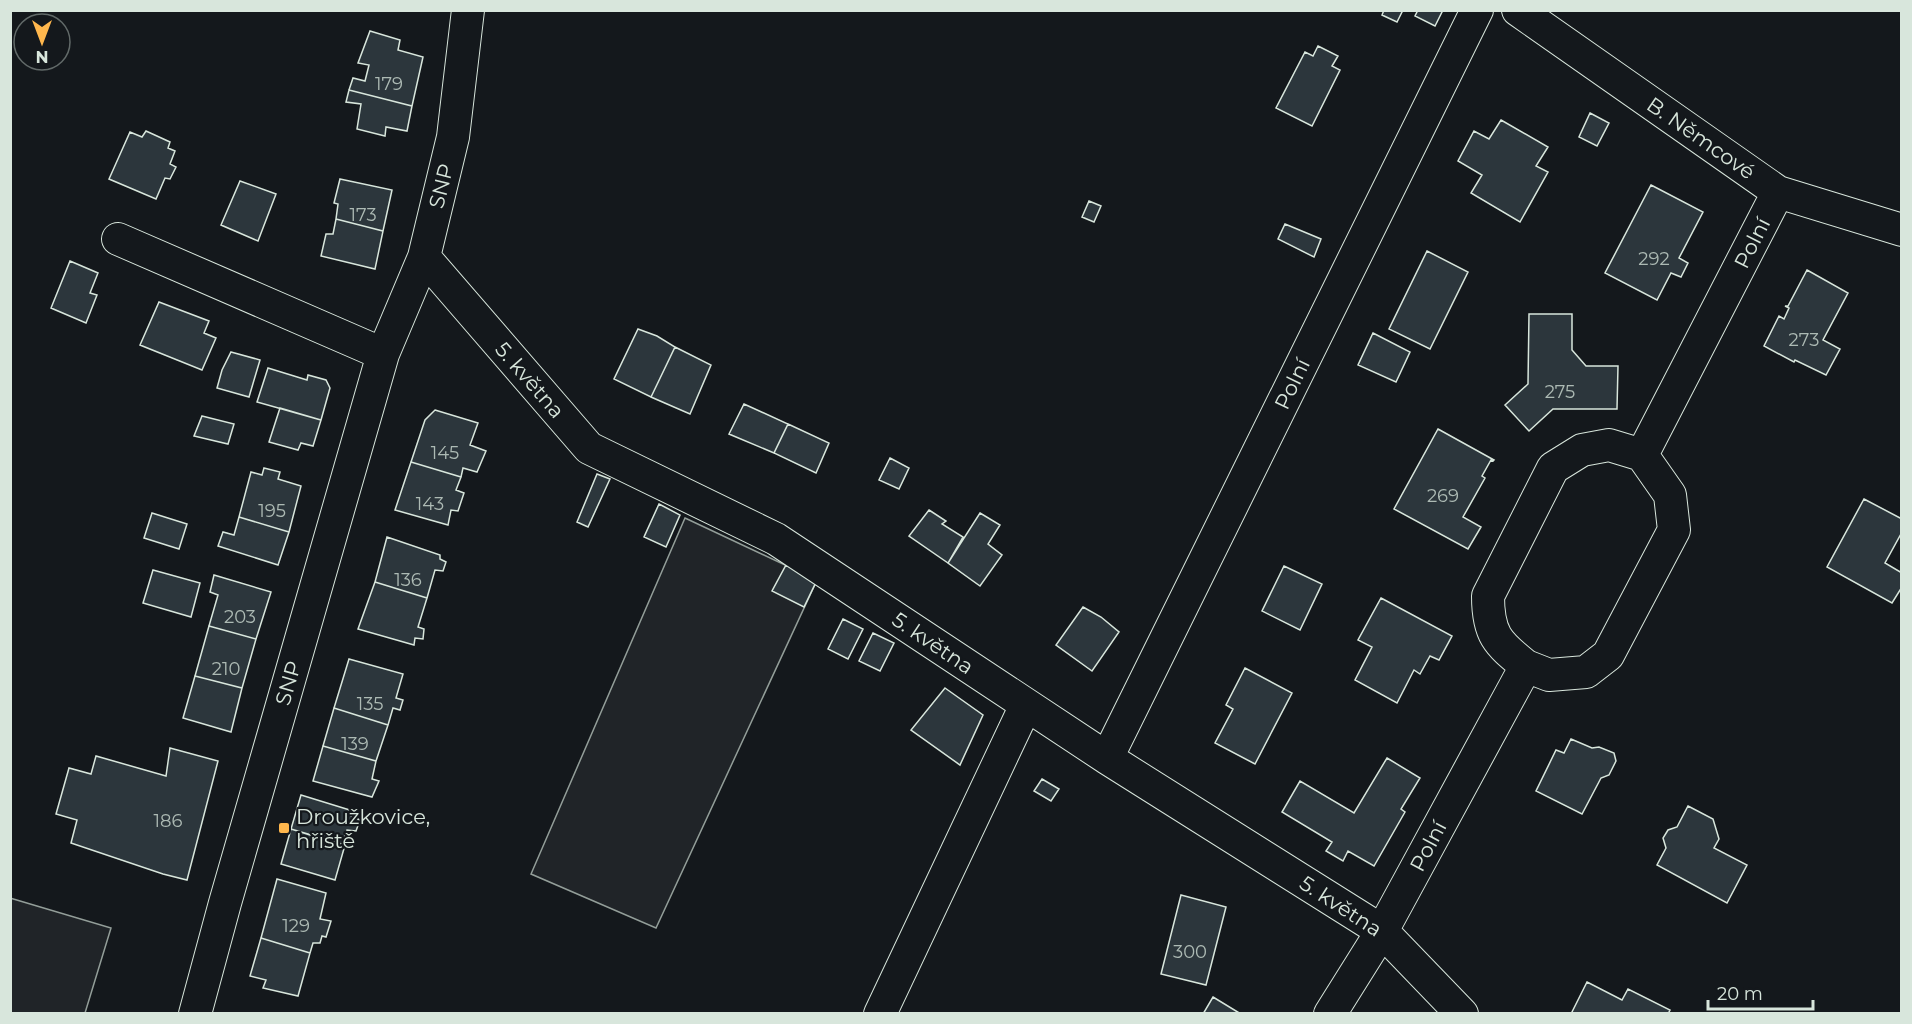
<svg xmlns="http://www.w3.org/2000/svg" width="1912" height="1024" font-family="Montserrat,sans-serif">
	<rect width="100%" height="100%" fill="#14181c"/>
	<!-- green -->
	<path fill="#202428" stroke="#939e99" stroke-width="1.5" d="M 685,518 L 817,580 L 656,928 L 531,874 Z
		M 10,898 L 111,928 L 85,1013 L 11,1013 Z"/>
	<!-- building -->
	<path fill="#2c363c" stroke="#d8e6dc" stroke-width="1.5" d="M 1384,10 L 1403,10 L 1397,22 L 1382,15 Z
		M 1418,10 L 1443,10 L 1435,26 L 1415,16 Z
		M 370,31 L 400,40 L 398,50 L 423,57 L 412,106 L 349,90 L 353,78 L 365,81 L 369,65 L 358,63 Z
		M 1318,46 L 1338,56 L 1332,66 L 1340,70 L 1312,126 L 1276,108 L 1305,52 L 1313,56 Z
		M 349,90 L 412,106 L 407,131 L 386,127 L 385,136 L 357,129 L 361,104 L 346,102 Z
		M 1590,113 L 1609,123 L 1597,146 L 1579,137 Z
		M 1501,120 L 1548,147 L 1536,166 L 1548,172 L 1520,222 L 1471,193 L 1482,175 L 1458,161 L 1474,131 L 1489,139 Z
		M 146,131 L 170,142 L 168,148 L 175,151 L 170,164 L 176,167 L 170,179 L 165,178 L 156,199 L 109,179 L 130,132 L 142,137 Z
		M 340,179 L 392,190 L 383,231 L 336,219 L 338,204 L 334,203 Z
		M 240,181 L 276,194 L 258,241 L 221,225 Z
		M 1651,185 L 1703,212 L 1679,258 L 1688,263 L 1681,277 L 1671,273 L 1657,300 L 1605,273 Z
		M 1089,201 L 1101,206 L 1094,222 L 1082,217 Z
		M 336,219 L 383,231 L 375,269 L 321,256 L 326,234 L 333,234 Z
		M 1285,224 L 1321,239 L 1314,257 L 1278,239 Z
		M 1427,251 L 1468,272 L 1430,349 L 1389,329 Z
		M 70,261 L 98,273 L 90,293 L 97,295 L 86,323 L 51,308 Z
		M 1807,270 L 1848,293 L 1823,340 L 1840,349 L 1826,375 L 1795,360 L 1794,362 L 1764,346 L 1779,316 L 1784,319 L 1789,308 L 1785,306 L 1788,306 Z
		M 159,302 L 209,321 L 204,333 L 216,338 L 202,370 L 140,345 Z
		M 1529,314 L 1572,314 L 1572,350 L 1586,366 L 1618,366 L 1617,409 L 1553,409 L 1529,431 L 1505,405 L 1528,384 Z
		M 638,329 L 657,336 L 675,347 L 651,397 L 614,379 Z
		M 1373,333 L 1410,352 L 1396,382 L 1358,365 Z
		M 675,347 L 711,365 L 690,414 L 651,397 Z
		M 231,352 L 260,360 L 249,397 L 217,388 L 222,370 Z
		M 268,368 L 307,380 L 308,375 L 326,380 L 330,388 L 321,420 L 257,402 Z
		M 744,404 L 788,424 L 774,453 L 729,434 Z
		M 280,408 L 321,420 L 313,446 L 301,443 L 298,450 L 269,442 Z
		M 435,410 L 478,423 L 470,445 L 486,451 L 477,472 L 463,468 L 461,477 L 411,462 L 425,420 Z
		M 202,416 L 234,424 L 228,444 L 194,436 Z
		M 788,424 L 829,443 L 816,473 L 774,453 Z
		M 1438,429 L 1494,460 L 1493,461 L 1491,460 L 1482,476 L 1485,478 L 1463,517 L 1481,527 L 1468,549 L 1394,509 Z
		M 890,458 L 909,468 L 899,489 L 879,480 Z
		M 411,462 L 461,477 L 456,490 L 464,493 L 458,511 L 451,510 L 448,525 L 395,510 Z
		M 264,468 L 280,472 L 278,479 L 301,486 L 289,532 L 239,517 L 251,472 L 262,475 Z
		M 597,474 L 610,479 L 588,527 L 577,522 Z
		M 1864,499 L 1902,519 L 1902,532 L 1885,563 L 1902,573 L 1902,587 L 1892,603 L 1827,567 Z
		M 659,504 L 680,515 L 666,547 L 644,537 Z
		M 929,510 L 946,521 L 942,524 L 963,537 L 948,563 L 909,536 Z
		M 152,513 L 187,524 L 179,549 L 144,538 Z
		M 980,513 L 1000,525 L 988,544 L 1002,555 L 980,586 L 948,563 Z
		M 239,517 L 289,532 L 278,565 L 218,546 L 223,532 L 234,535 Z
		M 387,537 L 440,555 L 440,559 L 446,562 L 443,571 L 435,570 L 427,598 L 375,582 Z
		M 786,565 L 817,580 L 804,607 L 772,591 Z
		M 1284,566 L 1322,584 L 1300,630 L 1262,611 Z
		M 153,570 L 200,583 L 191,617 L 143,603 Z
		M 214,575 L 271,592 L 256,639 L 209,626 L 218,595 L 210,592 Z
		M 375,582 L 427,598 L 418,627 L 424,629 L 423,639 L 415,638 L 414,645 L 358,629 Z
		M 1381,598 L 1452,636 L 1439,660 L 1430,656 L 1420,674 L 1414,670 L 1397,703 L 1355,680 L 1372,647 L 1358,640 Z
		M 1083,607 L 1101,617 L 1119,632 L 1092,671 L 1056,645 Z
		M 843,619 L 863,629 L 848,659 L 828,649 Z
		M 209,626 L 256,639 L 242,688 L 195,676 Z
		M 873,633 L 894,643 L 880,671 L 859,661 Z
		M 349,659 L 403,674 L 396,698 L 403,700 L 400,710 L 393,708 L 388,725 L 334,708 Z
		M 1245,668 L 1292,693 L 1255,764 L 1215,743 L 1233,709 L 1226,705 Z
		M 195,676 L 242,688 L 231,732 L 183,718 Z
		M 945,688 L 983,715 L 960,765 L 911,730 Z
		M 334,708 L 388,725 L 376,761 L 323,746 Z
		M 1571,739 L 1592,748 L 1599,747 L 1614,753 L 1616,761 L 1609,775 L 1601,778 L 1582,814 L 1536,791 L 1556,750 L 1564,753 Z
		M 323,746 L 376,761 L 372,779 L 379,781 L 372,797 L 313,781 Z
		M 170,748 L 218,761 L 187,880 L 163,874 L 71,843 L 77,820 L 56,814 L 69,768 L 91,774 L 96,756 L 166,776 Z
		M 1387,758 L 1420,778 L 1401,809 L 1405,812 L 1374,866 L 1348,851 L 1343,861 L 1326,851 L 1332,842 L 1282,812 L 1300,781 L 1354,813 Z
		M 1042,779 L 1059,789 L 1051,801 L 1034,791 Z
		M 301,795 L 353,811 L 351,816 L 360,820 L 356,831 L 347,830 L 342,845 L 291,829 Z
		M 1688,806 L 1713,819 L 1719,839 L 1714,848 L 1747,865 L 1727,903 L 1657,865 L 1666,848 L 1663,838 L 1668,830 L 1677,827 Z
		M 291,829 L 345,845 L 335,880 L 281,864 Z
		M 277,879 L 326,893 L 320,919 L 331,921 L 326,937 L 322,936 L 320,943 L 313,943 L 310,953 L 261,938 Z
		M 1181,895 L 1226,907 L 1206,985 L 1161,974 Z
		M 261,938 L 310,953 L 298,996 L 263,988 L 266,980 L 250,976 Z
		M 1587,982 L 1622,1000 L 1628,989 L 1670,1010 L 1668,1014 L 1571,1014 Z
		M 1213,997 L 1241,1014 L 1203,1014 Z"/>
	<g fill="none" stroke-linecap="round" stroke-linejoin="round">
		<defs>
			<path id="minor" d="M 1518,10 L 1778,192 L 1902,230
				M 118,239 L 383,354
				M 424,257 L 589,448 L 776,539 L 1107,758 L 1382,931 L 1462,1014
				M 1526,666 C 1497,643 1488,634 1488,596 L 1553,468 L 1582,450 L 1609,445 L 1642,455
				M 1107,758 L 1477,10
				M 195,1014 L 225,903 L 383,354 L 424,257 L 453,137 L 468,10
				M 880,1014 L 1026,705
				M 1330,1014 L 1382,931 L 1526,666 L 1549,675 L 1586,672 L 1608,655 L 1674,530 L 1670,495 L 1642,455 L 1778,192"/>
		</defs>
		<!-- minor casing -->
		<use href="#minor" stroke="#d8e6dc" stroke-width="34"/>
		<!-- minor -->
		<use href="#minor" stroke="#14181c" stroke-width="32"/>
	</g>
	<!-- markers -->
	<rect fill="#ffb74d" stroke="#14181c" stroke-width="2" x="278" y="822" width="12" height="12" rx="3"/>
	<g text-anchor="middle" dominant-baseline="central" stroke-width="4.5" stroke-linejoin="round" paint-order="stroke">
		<!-- number labels -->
		<g font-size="18" fill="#adbab4">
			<text x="389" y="84">179</text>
			<text x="363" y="215">173</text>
			<text x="1654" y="259">292</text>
			<text x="1804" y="340">273</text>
			<text x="1560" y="392">275</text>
			<text x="445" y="453">145</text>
			<text x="1443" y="496">269</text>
			<text x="430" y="504">143</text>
			<text x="272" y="511">195</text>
			<text x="408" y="580">136</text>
			<text x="240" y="617">203</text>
			<text x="226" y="669">210</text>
			<text x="370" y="704">135</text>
			<text x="355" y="744">139</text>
			<text x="168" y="821">186</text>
			<text x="296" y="926">129</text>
			<text x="1190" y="952">300</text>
		</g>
		<!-- street labels -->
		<g font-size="21" fill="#d8e6dc" stroke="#14181c">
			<text transform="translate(1701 138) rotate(35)">B. Němcové</text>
			<text transform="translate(441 186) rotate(-76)">SNP</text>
			<text transform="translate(1752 243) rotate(-63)">Polní</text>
			<text transform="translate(530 380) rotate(49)">5. května</text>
			<text transform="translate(1292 384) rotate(-64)">Polní</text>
			<text transform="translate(933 643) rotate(34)">5. května</text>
			<text transform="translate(288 683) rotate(-74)">SNP</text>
			<text transform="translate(1428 846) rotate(-62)">Polní</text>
			<text transform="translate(1341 906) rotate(33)">5. května</text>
		</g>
		<!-- poi labels -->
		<g font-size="21" fill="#d8e6dc" stroke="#14181c" text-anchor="start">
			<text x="296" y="816">Droužkovice,<tspan x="296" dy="24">hřiště</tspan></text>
		</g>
	</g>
	<!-- border -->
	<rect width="1912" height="1024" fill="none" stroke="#d8e6dc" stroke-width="24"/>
	<!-- north arrow -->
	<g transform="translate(42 42) rotate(180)"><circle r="28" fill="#14181c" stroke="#626a69" stroke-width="1.5"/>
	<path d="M0-4.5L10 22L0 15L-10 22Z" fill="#ffb74d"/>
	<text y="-9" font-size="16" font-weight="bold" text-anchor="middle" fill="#d8e6dc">N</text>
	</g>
	<!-- scale -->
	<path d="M1708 1000v9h105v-9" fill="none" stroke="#d8e6dc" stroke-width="3"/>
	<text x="1717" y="1000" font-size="18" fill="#d8e6dc" stroke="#14181c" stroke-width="4.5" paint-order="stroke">20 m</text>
</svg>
